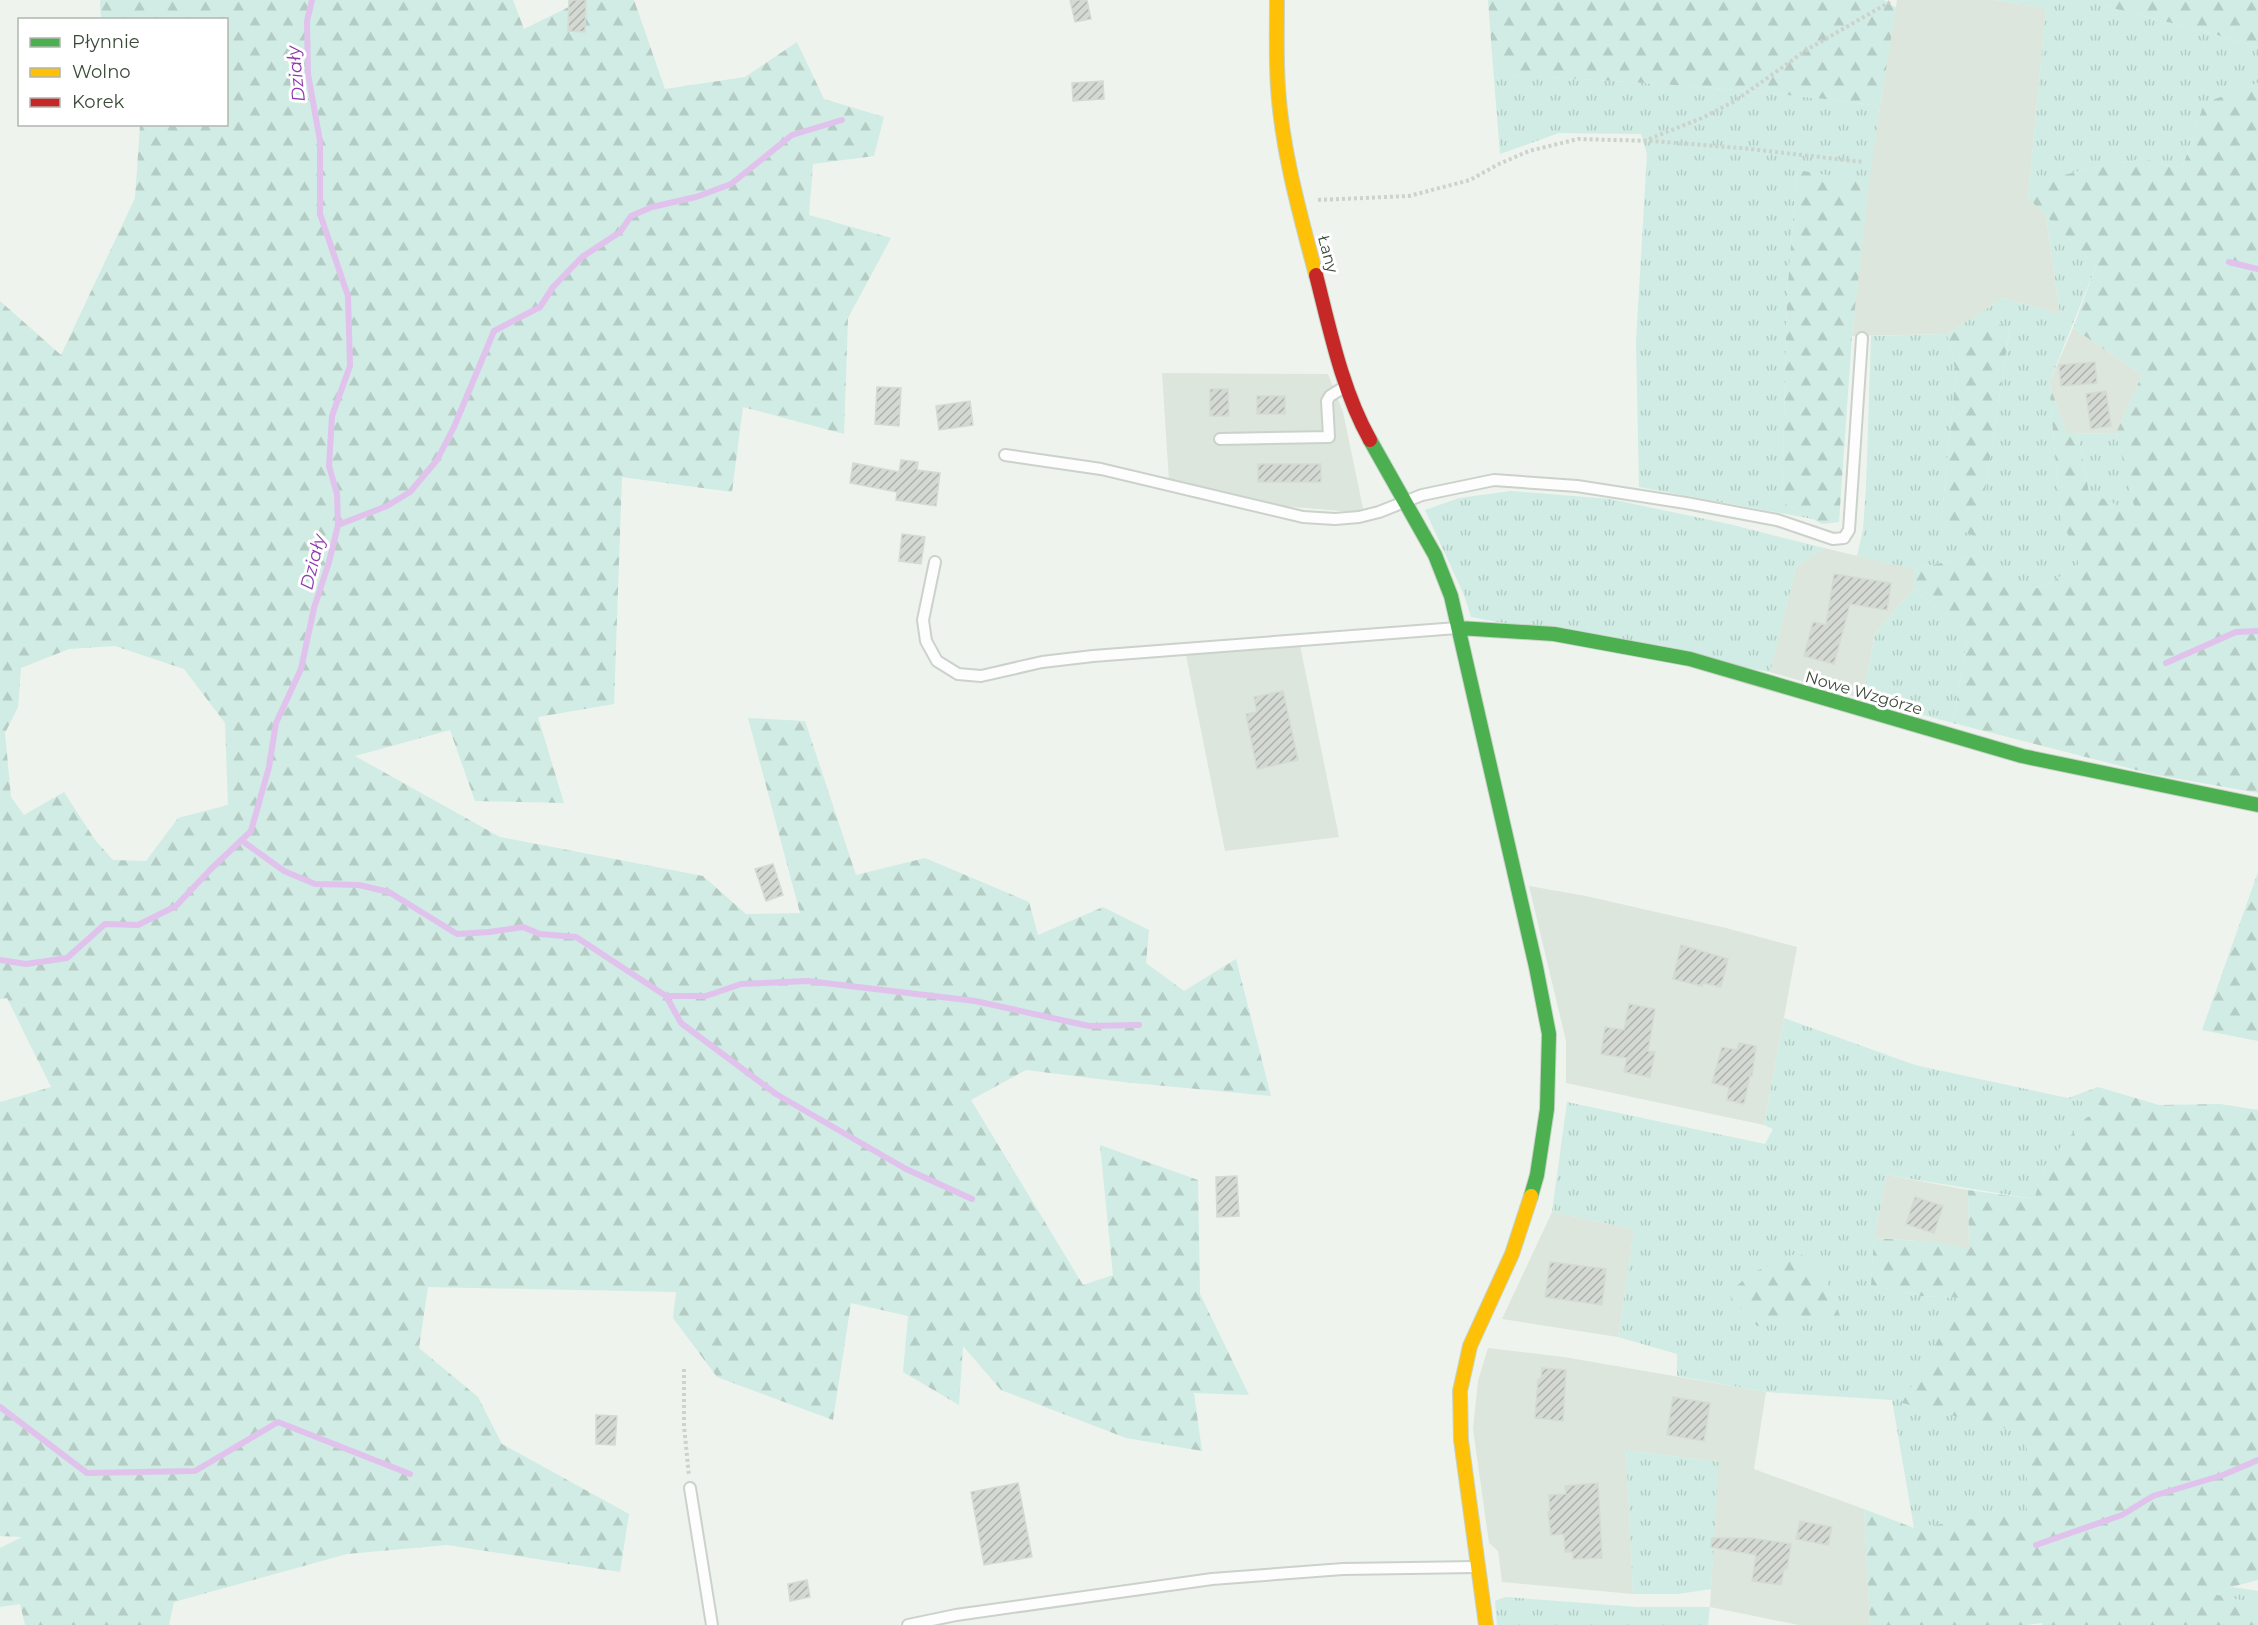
<svg xmlns="http://www.w3.org/2000/svg" width="2258" height="1625" font-family="Montserrat,sans-serif">
	<defs>
		<pattern id="grass-tufts" width="24" height="20" patternUnits="userSpaceOnUse" patternTransform="scale(1.5)"><rect width="24" height="20" fill="#d0ece4"/><path d="M3 7l-1-3M5 7V3M7 7l1-3M15 17l-1-3M17 17v-4M19 17l1-3" fill="none" stroke="#b4ccc4"/></pattern>
		<pattern id="forest-firs" width="22" height="20" patternUnits="userSpaceOnUse" patternTransform="scale(1.5)"><rect width="22" height="20" fill="#d0ece4"/><path d="M5 1l3.5 6h-7zM16 11l3.5 6h-7z" fill="#b4ccc4"/></pattern>
		<pattern id="building-hatch" width="6" height="6" patternUnits="userSpaceOnUse" patternTransform="scale(1.5)"><rect width="6" height="6" fill="#d4dad3"/><path d="M-1 1l2-2M0 6l6-6M5 7l2-2" fill="none" stroke="#adb3ac"/></pattern>
	</defs>
	<rect width="100%" height="100%" fill="#eef3ee"/>
	<!-- residential -->
	<path fill="#dce6dc" d="M 1897,0 L 1994,0 L 2046,8 L 2028,198 L 2046,216 L 2060,314 L 2003,298 L 1947,334 L 1852,336 L 1870,170 Z
		M 2073,328 L 2142,375 L 2116,433 L 2067,434 L 2049,383 Z
		M 1162,373 L 1328,374 L 1343,412 L 1364,513 L 1282,506 L 1169,481 Z
		M 1824,548 L 1913,569 L 1913,589 L 1875,633 L 1863,699 L 1770,672 L 1796,567 Z
		M 1300,645 L 1339,837 L 1225,851 L 1186,655 Z
		M 1529,886 L 1586,896 L 1726,928 L 1797,947 L 1764,1125 L 1566,1083 L 1566,1041 Z
		M 1887,1175 L 1968,1190 L 1969,1250 L 1935,1242 L 1874,1238 Z
		M 1552,1212 L 1634,1229 L 1618,1337 L 1502,1319 Z
		M 1488,1348 L 1564,1357 L 1766,1392 L 1754,1469 L 1864,1509 L 1870,1625 L 1799,1625 L 1710,1607 L 1718,1462 L 1626,1450 L 1633,1594 L 1502,1582 L 1498,1551 L 1489,1543 L 1473,1429 L 1478,1381 Z"/>
	<!-- grass -->
	<path fill="url(#grass-tufts)" fill-rule="evenodd" d="M 1994,0 L 2104,0 L 2104,6 L 2211,33 L 2258,48 L 2258,83 L 2204,103 L 2182,169 L 2145,159 L 2101,166 L 2038,181 L 2028,198 L 2046,8 Z
		M 1492,54 L 1510,75 C 1634,82 1757,89 1880,106 L 1869,182 L 1797,171 L 1787,296 L 1782,502 L 1813,519 L 1639,487 L 1636,341 L 1647,154 L 1641,134 L 1559,133 L 1500,154 Z
		M 2046,216 L 2096,266 L 2049,383 L 2060,514 L 2079,564 L 2052,582 L 2022,594 L 1985,570 L 1975,556 L 1913,569 L 1857,556 L 1863,530 L 1866,488 L 1871,336 L 1947,334 L 2003,298 L 2060,314 ZM 2009,326 L 2010,327 L 1978,536 L 1941,524 L 1956,373 L 1947,334 Z
		M 2116,433 L 2137,515 L 2089,492 L 2078,434 Z
		M 1511,491 L 1610,499 L 1729,524 L 1824,548 L 1796,567 L 1770,672 L 1471,617 L 1464,595 L 1425,510 L 1459,498 Z
		M 1913,589 L 1962,625 L 1967,642 L 1953,723 L 1863,699 L 1875,633 Z
		M 1784,1018 L 1915,1065 L 2109,1107 L 2046,1164 L 2034,1199 L 1887,1175 L 1874,1238 L 1871,1285 L 1921,1296 L 1962,1298 L 1903,1403 L 2027,1434 L 2027,1512 L 1914,1528 L 1892,1400 L 1766,1392 L 1677,1376 L 1677,1354 L 1618,1337 L 1634,1229 L 1552,1212 L 1567,1102 L 1765,1144 L 1773,1129 L 1764,1125 Z
		M 1626,1450 L 1719,1462 L 1711,1589 L 1678,1594 L 1633,1594 Z
		M 2232,1587 L 2258,1591 L 2258,1604 L 2208,1593 Z
		M 1505,1597 L 1637,1607 L 1710,1607 L 1708,1625 L 1497,1625 L 1495,1601 Z"/>
	<!-- forest -->
	<path fill="url(#forest-firs)" fill-rule="evenodd" d="M 100,0 L 513,0 L 524,29 L 583,0 L 634,0 L 665,89 L 745,77 L 797,42 L 824,99 L 884,117 L 874,156 L 813,164 L 809,215 L 891,238 L 848,318 L 844,434 L 743,407 L 732,492 L 622,477 L 614,704 L 538,717 L 564,803 L 475,801 L 450,730 L 355,756 L 500,837 L 703,876 L 746,914 L 800,913 L 748,718 L 805,721 L 856,875 L 925,858 L 1029,902 L 1038,935 L 1103,907 L 1149,930 L 1146,963 L 1184,991 L 1236,959 L 1271,1096 L 1123,1082 L 1026,1070 L 971,1100 L 1083,1285 L 1113,1275 L 1100,1145 L 1198,1180 L 1200,1294 L 1249,1395 L 1194,1393 L 1202,1451 L 1126,1438 L 1001,1390 L 963,1346 L 959,1405 L 903,1372 L 908,1316 L 851,1303 L 833,1420 L 717,1377 L 673,1318 L 676,1292 L 428,1287 L 419,1348 L 478,1397 L 502,1444 L 629,1514 L 620,1572 L 447,1545 L 347,1554 L 174,1602 L 169,1625 L 25,1625 L 20,1604 L 0,1607 L 0,1548 L 22,1537 L 0,1536 L 0,1102 L 51,1087 L 7,998 L 0,999 L 0,301 L 61,355 L 135,198 L 140,125 L 226,124 L 226,20 L 101,19 ZM 115,646 L 184,669 L 225,723 L 228,805 L 178,818 L 146,861 L 113,860 L 95,840 L 64,792 L 24,815 L 11,797 L 5,733 L 18,707 L 21,668 L 69,649 Z
		M 1488,0 L 1884,0 L 1896,8 L 1880,106 C 1757,89 1634,82 1510,75 L 1492,54 Z
		M 2104,0 L 2258,0 L 2258,48 L 2211,33 L 2104,6 Z
		M 2258,83 L 2258,793 L 2152,774 L 1953,723 L 1967,642 L 1962,625 L 1913,589 L 1913,569 L 1975,556 L 1985,570 L 2022,594 L 2052,582 L 2079,564 L 2060,514 L 2049,383 L 2067,434 L 2078,434 L 2089,492 L 2136,514 L 2116,433 L 2142,375 L 2073,328 L 2096,266 L 2028,198 L 2038,181 L 2101,166 L 2145,159 L 2182,169 L 2204,103 Z
		M 1797,170 L 1869,182 L 1852,336 L 1839,522 L 1822,524 L 1782,502 L 1787,296 Z
		M 1993,324 L 2010,326 L 1978,537 L 1941,524 L 1956,373 L 1947,334 Z
		M 2258,872 L 2258,1041 L 2202,1030 Z
		M 2098,1087 L 2159,1105 L 2220,1104 L 2258,1110 L 2258,1580 L 2209,1593 L 2258,1604 L 2258,1625 L 2042,1625 L 2042,1623 L 2027,1625 L 1870,1625 L 1864,1509 L 1914,1528 L 2027,1511 L 2027,1434 L 1902,1403 L 1962,1298 L 1921,1296 L 1871,1285 L 1874,1238 L 1935,1242 L 1969,1249 L 1968,1190 L 2034,1199 L 2046,1164 L 2086,1118 L 2108,1107 L 2068,1098 Z
		M 1799,1252 L 1826,1279 L 1840,1316 L 1757,1326 L 1728,1294 L 1750,1274 Z"/>
	<g fill="none" stroke-linecap="round" stroke-linejoin="round">
		<!-- stream -->
		<path stroke="#e0c2ed" stroke-width="6" d="M 2229,262 L 2258,269
			M 338,525 L 387,506 L 410,492 L 437,460 L 454,427 L 494,331 L 540,307 L 553,287 L 582,257 L 620,232 L 631,216 L 652,207 L 696,197 L 731,184 L 792,135 L 842,120
			M 2166,663 L 2236,632 L 2258,631
			M 241,840 L 284,871 L 315,884 L 359,885 L 389,892 L 457,934 L 489,932 L 523,927 L 540,934 L 576,937 L 666,996 L 706,996 L 741,984 L 808,981 L 975,1001 L 1089,1026 L 1139,1025
			M 0,960 L 26,964 L 67,958 L 105,924 L 138,925 L 176,906 L 211,869 L 251,831 L 269,767 L 276,723 L 301,669 L 314,608 L 329,562 L 338,525 L 337,494 L 329,466 L 332,416 L 350,366 L 348,296 L 320,214 L 320,141 L 308,74 L 307,21 L 312,0
			M 666,996 L 681,1023 L 776,1094 L 906,1169 L 972,1199
			M 0,1407 L 87,1473 L 195,1471 L 278,1422 L 410,1474
			M 2036,1545 L 2122,1515 L 2153,1496 L 2223,1475 L 2258,1460"/>
	</g>
	<!-- building -->
	<path fill="url(#building-hatch)" stroke="#d4dbd4" stroke-width="1.5" d="M 569,0 L 586,0 L 585,32 L 568,31 Z
		M 1070,0 L 1087,0 L 1091,19 L 1075,22 Z
		M 1103,81 L 1104,99 L 1073,101 L 1072,83 Z
		M 2095,362 L 2097,383 L 2061,386 L 2059,365 Z
		M 877,387 L 901,388 L 899,426 L 875,424 Z
		M 1210,389 L 1228,389 L 1229,416 L 1210,416 Z
		M 2106,391 L 2111,426 L 2091,429 L 2086,394 Z
		M 1257,396 L 1285,396 L 1285,414 L 1257,414 Z
		M 970,401 L 973,425 L 939,430 L 936,406 Z
		M 901,460 L 918,462 L 917,470 L 940,473 L 936,506 L 896,500 L 897,492 L 850,483 L 853,463 L 899,472 Z
		M 1258,464 L 1321,464 L 1321,482 L 1258,482 Z
		M 902,534 L 925,537 L 921,564 L 899,561 Z
		M 1834,574 L 1891,583 L 1887,610 L 1850,604 L 1834,664 L 1804,656 L 1813,622 L 1826,625 Z
		M 1283,691 L 1298,760 L 1257,769 L 1246,714 L 1257,712 L 1254,697 Z
		M 773,864 L 783,895 L 766,901 L 755,869 Z
		M 1681,945 L 1728,959 L 1721,987 L 1703,983 L 1702,986 L 1673,979 Z
		M 1629,1004 L 1655,1009 L 1648,1051 L 1655,1052 L 1650,1077 L 1624,1072 L 1627,1058 L 1601,1054 L 1605,1027 L 1624,1030 Z
		M 1739,1043 L 1756,1046 L 1752,1076 L 1750,1075 L 1744,1104 L 1727,1100 L 1729,1087 L 1712,1083 L 1722,1047 L 1737,1050 Z
		M 1237,1176 L 1239,1216 L 1217,1217 L 1216,1177 Z
		M 1915,1197 L 1943,1206 L 1934,1233 L 1906,1224 Z
		M 1550,1262 L 1606,1269 L 1602,1305 L 1545,1297 Z
		M 1542,1368 L 1566,1370 L 1563,1421 L 1535,1418 L 1538,1379 L 1541,1379 Z
		M 1673,1397 L 1710,1403 L 1704,1441 L 1667,1435 Z
		M 596,1415 L 617,1416 L 615,1445 L 596,1444 Z
		M 1018,1483 L 1032,1557 L 984,1565 L 971,1492 Z
		M 1598,1483 L 1602,1558 L 1573,1559 L 1573,1552 L 1565,1552 L 1564,1534 L 1551,1535 L 1548,1512 L 1550,1512 L 1549,1495 L 1566,1494 L 1565,1486 Z
		M 1800,1521 L 1832,1527 L 1828,1545 L 1796,1539 Z
		M 1712,1538 L 1751,1538 L 1791,1544 L 1787,1569 L 1784,1569 L 1781,1585 L 1752,1581 L 1756,1555 L 1711,1547 Z
		M 807,1580 L 810,1597 L 790,1601 L 788,1584 Z"/>
	<g fill="none" stroke-linecap="round" stroke-linejoin="round">
		<defs>
			<path id="lane" d="M 1220,439 L 1329,437 L 1327,401 L 1330,396 L 1346,386
				M 1005,455 L 1101,469 L 1303,517 L 1335,519 L 1359,517 L 1379,512 L 1422,495 L 1494,480 L 1577,486 L 1686,503 L 1777,520 L 1833,539 L 1844,538 L 1849,530 L 1862,338
				M 935,562 L 923,620 L 926,641 L 937,661 L 958,674 L 981,676 L 1042,662 L 1093,656 L 1457,628
				M 690,1488 L 712,1625
				M 908,1625 L 956,1615 L 1212,1579 L 1343,1569 L 1476,1567"/>
			<path id="fast" d="M 1370,440 L 1435,555 L 1451,596 L 1536,967 L 1549,1034 L 1547,1109 L 1537,1175 L 1531,1196
				M 1459,628 L 1554,634 L 1690,659 L 2022,756 L 2258,805"/>
			<path id="slow" d="M 1277,0 C 1277,29 1276,59 1278,88 C 1282,151 1300,214 1316,275
				M 1486,1625 L 1461,1440 L 1460,1391 L 1470,1346 L 1512,1254 L 1531,1196"/>
			<path id="jam" d="M 1316,275 C 1330,330 1342,390 1370,440"/>
		</defs>
		<!-- lane casing -->
		<use href="#lane" stroke="#cbd1cb" stroke-width="14"/>
		<!-- fast casing -->
		<use href="#fast" stroke="#c7d3c7" stroke-width="16"/>
		<!-- slow casing -->
		<use href="#slow" stroke="#c7d3c7" stroke-width="16"/>
		<!-- jam casing -->
		<use href="#jam" stroke="#c7d3c7" stroke-width="16"/>
		<!-- path -->
		<path stroke="#ccd3cc" stroke-width="4" stroke-dasharray="3 3" stroke-linecap="butt" d="M 1649,139 L 1702,118 L 1735,101 L 1808,49 L 1890,2
			M 1318,200 L 1409,196 L 1470,180 L 1499,164 L 1529,151 L 1578,139 L 1652,141 L 1741,148 L 1863,162
			M 684,1369 L 684,1426 L 689,1476"/>
		<!-- lane -->
		<use href="#lane" stroke="#fcfdfc" stroke-width="10"/>
		<!-- fast -->
		<use href="#fast" stroke="#4caf50" stroke-width="14"/>
		<!-- slow -->
		<use href="#slow" stroke="#ffc107" stroke-width="14"/>
		<!-- jam -->
		<use href="#jam" stroke="#c62828" stroke-width="14"/>
	</g>
	<g text-anchor="middle" dominant-baseline="central" stroke-width="6" stroke-linejoin="round" paint-order="stroke">
		<!-- street labels -->
		<g font-size="16" fill="#3b4939" stroke="#fff">
			<text transform="translate(1328 254) rotate(75)">Łany</text>
			<text transform="translate(1864 693) rotate(16)">Nowe Wzgórze</text>
		</g>
		<!-- water labels -->
		<g font-size="18" font-style="italic" fill="#8f38af" stroke="#fff">
			<text transform="translate(296 74) rotate(-96)">Działy</text>
			<text transform="translate(313 562) rotate(-76)">Działy</text>
		</g>
	</g>
	<!-- legend -->
	<rect x="18" y="18" width="210" height="108" fill="#ffffff" stroke="#b1b6b0" stroke-width="1.5"/>
	<rect x="30" y="38" width="30" height="9" fill="#4caf50" stroke="#b1b6b0" stroke-width="1.5"/>
	<text x="72" y="48" font-size="18" fill="#3b4939">Płynnie</text>
	<rect x="30" y="68" width="30" height="9" fill="#ffc107" stroke="#b1b6b0" stroke-width="1.5"/>
	<text x="72" y="78" font-size="18" fill="#3b4939">Wolno</text>
	<rect x="30" y="98" width="30" height="9" fill="#c62828" stroke="#b1b6b0" stroke-width="1.5"/>
	<text x="72" y="108" font-size="18" fill="#3b4939">Korek</text>
</svg>
